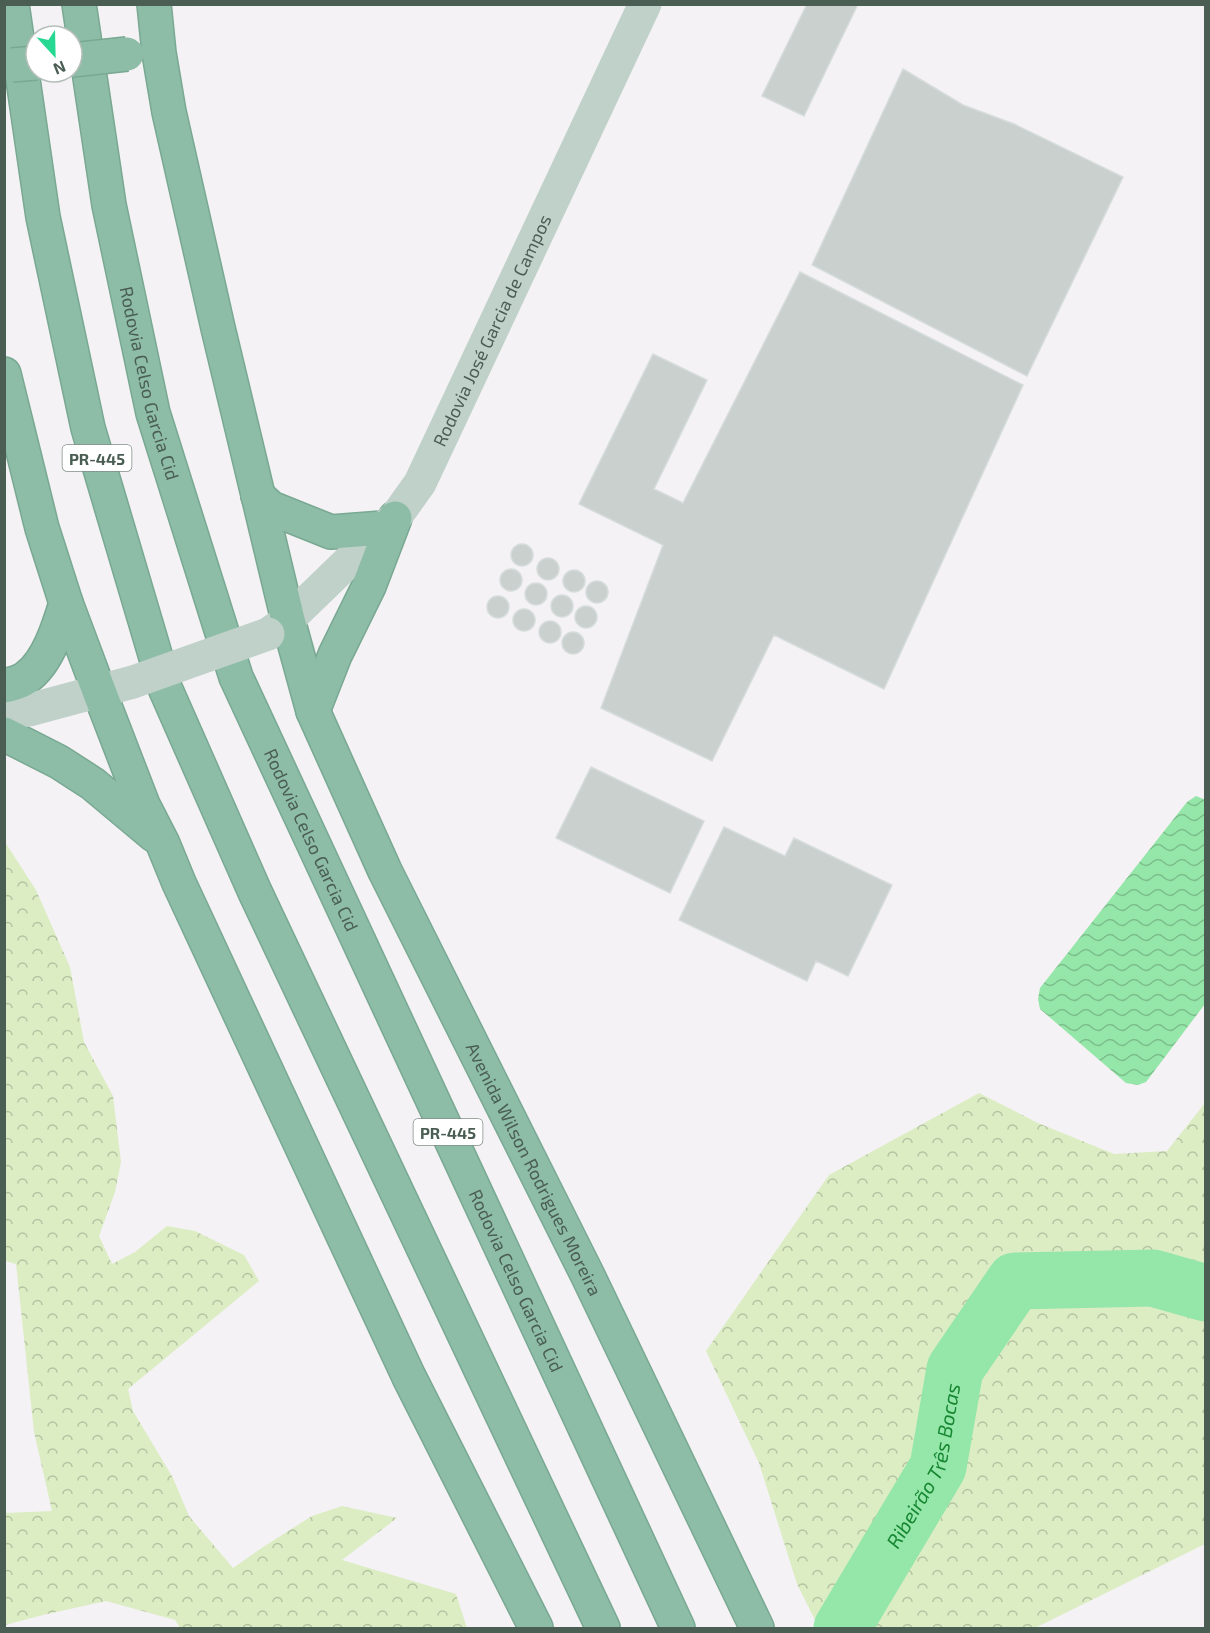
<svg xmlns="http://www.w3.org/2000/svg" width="1210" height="1633" font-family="'Exo 2',sans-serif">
	<defs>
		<pattern id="forest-crowns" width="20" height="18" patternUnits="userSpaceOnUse" patternTransform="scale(1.5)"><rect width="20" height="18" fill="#dcedc4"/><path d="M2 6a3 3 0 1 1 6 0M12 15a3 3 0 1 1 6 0" fill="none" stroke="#b4c3a2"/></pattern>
		<pattern id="water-waves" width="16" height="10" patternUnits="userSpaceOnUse" patternTransform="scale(1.5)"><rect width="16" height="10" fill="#95e6a9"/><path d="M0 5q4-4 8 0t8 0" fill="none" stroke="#7cbe8c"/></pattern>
	</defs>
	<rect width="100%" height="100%" fill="#f4f2f4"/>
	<!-- forest -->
	<path fill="url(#forest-crowns)" d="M 5,842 L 36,890 L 70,967 L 84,1042 L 113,1096 L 121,1162 L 115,1192 L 99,1236 L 112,1264 L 135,1252 L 167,1226 L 195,1231 L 244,1255 L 259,1281 L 128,1389 L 133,1411 L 173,1478 L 189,1516 L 233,1568 L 263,1547 L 312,1516 L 342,1506 L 397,1518 L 342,1560 L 456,1594 L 467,1628 L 180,1628 L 175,1620 L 106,1601 L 43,1615 L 5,1625 L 5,1513 L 52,1511 L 34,1432 L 16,1264 L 5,1261 Z
		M 979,1093 L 1038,1123 L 1114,1154 L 1167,1151 L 1205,1103 L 1205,1544 L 1035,1628 L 819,1628 L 797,1584 L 759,1463 L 706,1351 L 829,1175 Z"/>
	<!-- water -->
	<path fill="url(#water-waves)" d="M 1196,796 L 1206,800 L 1205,1004 L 1146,1082 L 1138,1085 L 1126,1083 L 1040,1009 L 1038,999 L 1040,988 L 1187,802 Z"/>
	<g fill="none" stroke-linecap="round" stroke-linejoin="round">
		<!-- river -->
		<path stroke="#95e6a9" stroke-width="57" id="s1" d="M 842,1628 L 938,1467 L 955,1369 L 1015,1281 L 1153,1278 L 1206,1293"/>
	</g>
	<!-- building -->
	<path fill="#c9d0ce" stroke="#d6dcdb" stroke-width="1.5" d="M 807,4 L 858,4 L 804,116 L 762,96 Z
		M 903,69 L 963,105 L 1014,124 L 1123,177 L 1027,376 L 812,265 Z
		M 800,272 L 1023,385 L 884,689 L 774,635 L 712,761 L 601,708 L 663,545 L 579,504 L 653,354 L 707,380 L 654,489 L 683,503 Z
		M511 555a11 11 0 1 1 22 0a11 11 0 1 1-22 0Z
		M537 569a11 11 0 1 1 22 0a11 11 0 1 1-22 0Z
		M500 580a11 11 0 1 1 22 0a11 11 0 1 1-22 0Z
		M563 581a11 11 0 1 1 22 0a11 11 0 1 1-22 0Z
		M586 592a11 11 0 1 1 22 0a11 11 0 1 1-22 0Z
		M525 594a11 11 0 1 1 22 0a11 11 0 1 1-22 0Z
		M551 606a11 11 0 1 1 22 0a11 11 0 1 1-22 0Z
		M487 607a11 11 0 1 1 22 0a11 11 0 1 1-22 0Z
		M575 617a11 11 0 1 1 22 0a11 11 0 1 1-22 0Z
		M513 620a11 11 0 1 1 22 0a11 11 0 1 1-22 0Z
		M539 632a11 11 0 1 1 22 0a11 11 0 1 1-22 0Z
		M562 643a11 11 0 1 1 22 0a11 11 0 1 1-22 0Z
		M 591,767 L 704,821 L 670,893 L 556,838 Z
		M 724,827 L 785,856 L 794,838 L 892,885 L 848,976 L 816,961 L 807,981 L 679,920 Z"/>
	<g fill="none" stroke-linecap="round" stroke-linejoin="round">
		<defs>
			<g id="highway">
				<path d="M 12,4 L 43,217 L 88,428 L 165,688 L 255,892 L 603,1628"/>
				<path id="s3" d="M 79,4 L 109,205 L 153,413 L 236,677 L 678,1628"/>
				<path id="s4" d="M 154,4 L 159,53 L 169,112 L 218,328 L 288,620 L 313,711 L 385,871 L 587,1274 L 757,1628"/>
				<path d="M 4,374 L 42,528 L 66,603 L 99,691 L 143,805 L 163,844 L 179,883 L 409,1377 L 536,1628"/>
				<path d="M 258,496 L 271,508 L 331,532 L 383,528"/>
				<path d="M 4,686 C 12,684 21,682 27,677 C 48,662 59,626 66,603"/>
				<path d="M 313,711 L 335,655 L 369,586 L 395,518"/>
				<path d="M 4,734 L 59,762 L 93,784 L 154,835"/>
			</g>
		</defs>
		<!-- highway casing -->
		<use href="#highway" stroke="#79a893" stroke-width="36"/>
		<!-- secondary -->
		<g stroke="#bfd1c9" stroke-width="33">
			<path id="s2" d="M 268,634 L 288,620 L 383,528 L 395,518 L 420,483 L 645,4"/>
			<path d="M 4,714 L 29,710 L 133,682"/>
		</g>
		<!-- highway -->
		<use href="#highway" stroke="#8dbca7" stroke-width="33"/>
		<defs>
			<path id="highway-bridge" d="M 72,60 L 127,54
				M 12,65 L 36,63"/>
		</defs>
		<!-- highway-bridge casing -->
		<use href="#highway-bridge" stroke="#79a893" stroke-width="36" stroke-linecap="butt"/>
		<!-- secondary-bridge -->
		<path stroke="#bfd1c9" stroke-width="33" d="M 133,682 L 268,634"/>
		<!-- highway-bridge -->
		<use href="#highway-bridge" stroke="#8dbca7" stroke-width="33"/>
	</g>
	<g text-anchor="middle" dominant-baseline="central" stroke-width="5" stroke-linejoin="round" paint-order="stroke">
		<!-- shield labels -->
		<g fill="#fff" stroke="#818e87" stroke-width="1.5">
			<rect x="62.5" y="445" width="69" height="26" rx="4.5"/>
			<rect x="413.5" y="1119" width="69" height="26" rx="4.5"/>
		</g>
		<g font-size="16" font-weight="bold" fill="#4b5e54">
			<text x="97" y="458">PR-445</text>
			<text x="448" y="1132">PR-445</text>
		</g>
		<!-- street labels -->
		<g font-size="18" fill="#4b5e54" stroke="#fff">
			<text stroke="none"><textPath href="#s2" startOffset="384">Rodovia José Garcia de Campos</textPath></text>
			<text stroke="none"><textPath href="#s3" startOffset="386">Rodovia Celso Garcia Cid</textPath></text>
			<text stroke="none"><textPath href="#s3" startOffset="872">Rodovia Celso Garcia Cid</textPath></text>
			<text stroke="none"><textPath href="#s4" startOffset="1234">Avenida Wilson Rodrigues Moreira</textPath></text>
			<text stroke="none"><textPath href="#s3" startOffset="1358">Rodovia Celso Garcia Cid</textPath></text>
		</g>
		<!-- water labels -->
		<g font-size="20" font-style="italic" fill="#178732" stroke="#fff">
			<text stroke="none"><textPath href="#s1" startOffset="184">Ribeirão Três Bocas</textPath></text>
		</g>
	</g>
	<!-- border -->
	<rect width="1210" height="1633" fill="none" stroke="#4b5e54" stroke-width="12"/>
	<!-- north arrow -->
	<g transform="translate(54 54) rotate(158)"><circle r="28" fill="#ffffff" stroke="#b7bfbb" stroke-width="1.5"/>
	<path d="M0-4.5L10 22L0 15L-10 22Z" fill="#27d892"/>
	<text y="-9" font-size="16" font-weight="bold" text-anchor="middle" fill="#4b5e54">N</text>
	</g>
</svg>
